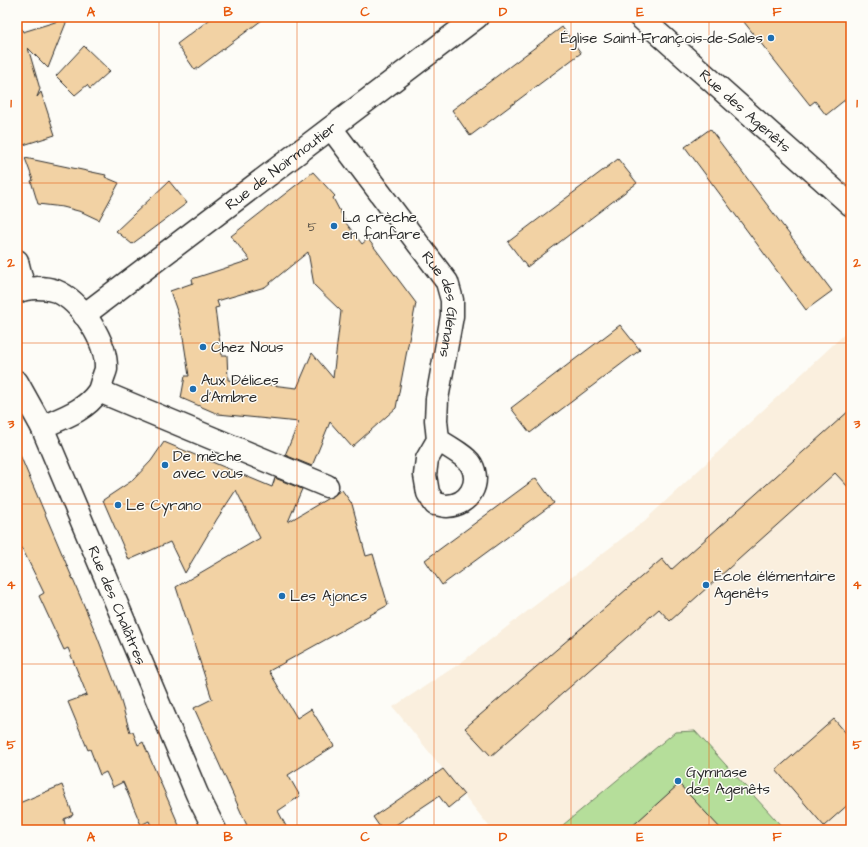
<svg xmlns="http://www.w3.org/2000/svg" width="868" height="847" font-family="'Architects Daughter',sans-serif">
	<rect width="100%" height="100%" fill="#fdfcf7"/>
	<filter id="ink" filterUnits="userSpaceOnUse"><feTurbulence type="fractalNoise" baseFrequency=".025" numOctaves="2"/><feDisplacementMap in="SourceGraphic" scale="8" xChannelSelector="R" yChannelSelector="G"/><feConvolveMatrix kernelMatrix="1 2 1 2 8 2 1 2 1" color-interpolation-filters="sRGB"/></filter>
	<g filter="url(#ink)">
		<!-- built -->
		<path fill="#faefde" d="M 851,328 L 851,830 L 785,830 L 695,731 L 675,732 L 557,830 L 492,830 L 393,707 L 459,664 L 642,523 Z"/>
		<!-- pitch -->
		<path fill="#b5de9a" stroke="#708462" d="M 695,731 L 785,830 L 557,830 L 675,732 Z"/>
		<!-- building -->
		<path fill="#f2d2a4" stroke="#2b2b2b" fill-rule="evenodd" d="M 213,17 L 266,17 L 195,70 L 177,44 Z
			M 740,17 L 851,17 L 851,95 L 826,115 L 815,101 L 810,105 Z
			M 68,18 L 48,68 L 28,48 L 40,89 L 37,97 L 41,92 L 55,135 L 17,147 L 17,30 L 22,29 L 23,32 Z
			M 562,27 L 581,53 L 470,136 L 452,110 Z
			M 84,46 L 110,71 L 90,89 L 87,85 L 75,95 L 56,76 Z
			M 710,129 L 832,291 L 806,310 L 685,147 Z
			M 25,158 L 106,175 L 105,177 L 119,183 L 99,220 L 82,212 L 63,207 L 38,204 L 31,181 L 33,180 Z
			M 618,159 L 637,183 L 527,267 L 508,242 Z
			M 313,172 L 335,196 L 333,198 L 346,223 L 362,244 L 368,239 L 416,303 L 396,408 L 352,447 L 330,422 L 312,466 L 285,455 L 299,422 L 218,414 L 181,398 L 185,376 L 189,376 L 183,337 L 178,314 L 170,291 L 193,283 L 192,279 L 250,260 L 231,236 ZM 308,252 L 314,285 L 341,311 L 333,378 L 312,353 L 297,388 L 228,380 L 227,355 L 222,355 L 218,331 L 215,308 L 219,307 L 217,301 L 265,287 Z
			M 169,181 L 187,203 L 132,244 L 116,231 Z
			M 620,325 L 640,350 L 530,433 L 511,408 Z
			M 851,409 L 851,490 L 835,473 L 670,621 L 659,609 L 491,756 L 465,728 L 662,559 L 671,570 Z
			M 164,442 L 272,487 L 275,478 L 302,489 L 288,522 L 342,490 L 352,504 L 366,556 L 373,554 L 388,605 L 269,671 L 297,718 L 311,709 L 334,746 L 288,775 L 300,796 L 278,811 L 288,830 L 249,830 L 194,708 L 212,699 L 176,587 L 260,538 L 236,490 L 217,519 L 185,573 L 170,542 L 129,560 L 103,500 L 133,480 L 151,461 Z
			M 17,448 L 97,636 L 118,691 L 130,732 L 133,732 L 138,745 L 143,742 L 181,830 L 153,830 L 149,821 L 141,825 L 123,782 L 113,787 L 106,772 L 100,775 L 90,749 L 88,750 L 68,702 L 87,695 L 68,648 L 64,650 L 39,596 L 44,593 L 22,548 L 17,551 Z
			M 536,478 L 554,503 L 442,585 L 425,560 Z
			M 834,719 L 851,739 L 851,802 L 824,826 L 776,770 Z
			M 443,769 L 464,795 L 448,808 L 439,796 L 388,830 L 382,830 L 373,817 Z
			M 679,784 L 722,830 L 628,830 Z
			M 62,785 L 73,815 L 64,819 L 66,830 L 17,830 L 17,804 Z"/>
		<g fill="none" stroke-linecap="round" stroke-linejoin="round">
			<defs>
				<g id="street">
					<path id="s1" d="M 640,17 L 851,205"/>
					<path id="s2" d="M 331,128 L 447,282 L 452,300 L 452,316 L 437,399 L 436,420 L 438,440 L 427,459 L 425,475 L 428,493 L 435,504 C 439,504 443,506 447,506 C 469,505 482,483 471,464 C 466,456 446,445 438,440"/>
					<path d="M 17,261 L 24,289"/>
					<path d="M 17,292 C 28,287 44,287 56,291 C 81,301 107,342 106,369 C 105,373 103,377 102,381 C 101,384 100,389 98,392 C 85,411 62,418 42,427"/>
					<path id="s3" d="M 84,315 L 477,17"/>
					<path id="s4" d="M 17,382 L 42,427 L 197,794 L 215,830"/>
					<path d="M 99,391 L 327,486"/>
				</g>
			</defs>
			<!-- street casing -->
			<use href="#street" stroke="#2b2b2b" stroke-width="25"/>
			<!-- street -->
			<use href="#street" stroke="#fdfcf7" stroke-width="22"/>
		</g>
	</g>
	<!-- grid -->
	<path fill="none" stroke="#e8590c" stroke-width="1" stroke-opacity="0.55" d="M 159,17 L 159,830M 297,17 L 297,830M 434,17 L 434,830M 571,17 L 571,830M 709,17 L 709,830M 17,183 L 851,183M 17,343 L 851,343M 17,504 L 851,504M 17,664 L 851,664"/>
	<!-- markers -->
	<g fill="#1f6fb2" stroke="#fdfcf7" stroke-width="1.5">
		<circle cx="771" cy="38" r="4"/>
		<circle cx="334" cy="226" r="4"/>
		<circle cx="203" cy="347" r="4"/>
		<circle cx="193" cy="389" r="4"/>
		<circle cx="165" cy="465" r="4"/>
		<circle cx="118" cy="505" r="4"/>
		<circle cx="706" cy="585" r="4"/>
		<circle cx="282" cy="596" r="4"/>
		<circle cx="678" cy="781" r="4"/>
	</g>
	<g text-anchor="middle" dominant-baseline="central" stroke-width="3" stroke-linejoin="round" paint-order="stroke">
		<!-- number labels -->
		<g font-size="13" fill="#5d5549">
			<text x="312" y="227">5</text>
		</g>
		<!-- poi labels -->
		<g font-size="15" fill="#2b2b2b" stroke="#fdfcf7" text-anchor="start">
			<text x="763" y="38" text-anchor="end">Église Saint-François-de-Sales</text>
			<text x="342" y="217">La crèche<tspan x="342" dy="17">en fanfare</tspan></text>
			<text x="211" y="347">Chez Nous</text>
			<text x="201" y="380">Aux Délices<tspan x="201" dy="17">d'Ambre</tspan></text>
			<text x="173" y="456">De mèche<tspan x="173" dy="17">avec vous</tspan></text>
			<text x="126" y="505">Le Cyrano</text>
			<text x="714" y="576">École élémentaire<tspan x="714" dy="17">Agenêts</tspan></text>
			<text x="290" y="596">Les Ajoncs</text>
			<text x="686" y="772">Gymnase<tspan x="686" dy="17">des Agenêts</tspan></text>
		</g>
		<!-- street labels -->
		<g font-size="15" fill="#2b2b2b" stroke="#fdfcf7">
			<text stroke="none"><textPath href="#s1" startOffset="141">Rue des Agenêts</textPath></text>
			<text stroke="none"><textPath href="#s3" startOffset="247">Rue de Noirmoutier</textPath></text>
			<text stroke="none"><textPath href="#s2" startOffset="213">Rue des Glénans</textPath></text>
			<text stroke="none"><textPath href="#s4" startOffset="245">Rue des Chalâtres</textPath></text>
		</g>
	</g>
	<!-- margin -->
	<rect width="868" height="847" fill="none" stroke="#fdfcf7" stroke-width="44"/>
	<rect x="22" y="22" width="824" height="803" fill="none" stroke="#e8590c" stroke-width="1.5"/>
	<g font-size="13" text-anchor="middle" font-weight="bold" fill="#e8590c">
		<text x="91" y="16">A</text>
		<text x="228" y="16">B</text>
		<text x="365" y="16">C</text>
		<text x="503" y="16">D</text>
		<text x="640" y="16">E</text>
		<text x="777" y="16">F</text>
		<text x="11" y="107">1</text>
		<text x="857" y="107">1</text>
		<text x="11" y="267">2</text>
		<text x="857" y="267">2</text>
		<text x="11" y="428">3</text>
		<text x="857" y="428">3</text>
		<text x="11" y="589">4</text>
		<text x="857" y="589">4</text>
		<text x="11" y="749">5</text>
		<text x="857" y="749">5</text>
		<text x="91" y="841">A</text>
		<text x="228" y="841">B</text>
		<text x="365" y="841">C</text>
		<text x="503" y="841">D</text>
		<text x="640" y="841">E</text>
		<text x="777" y="841">F</text>
	</g>
</svg>
